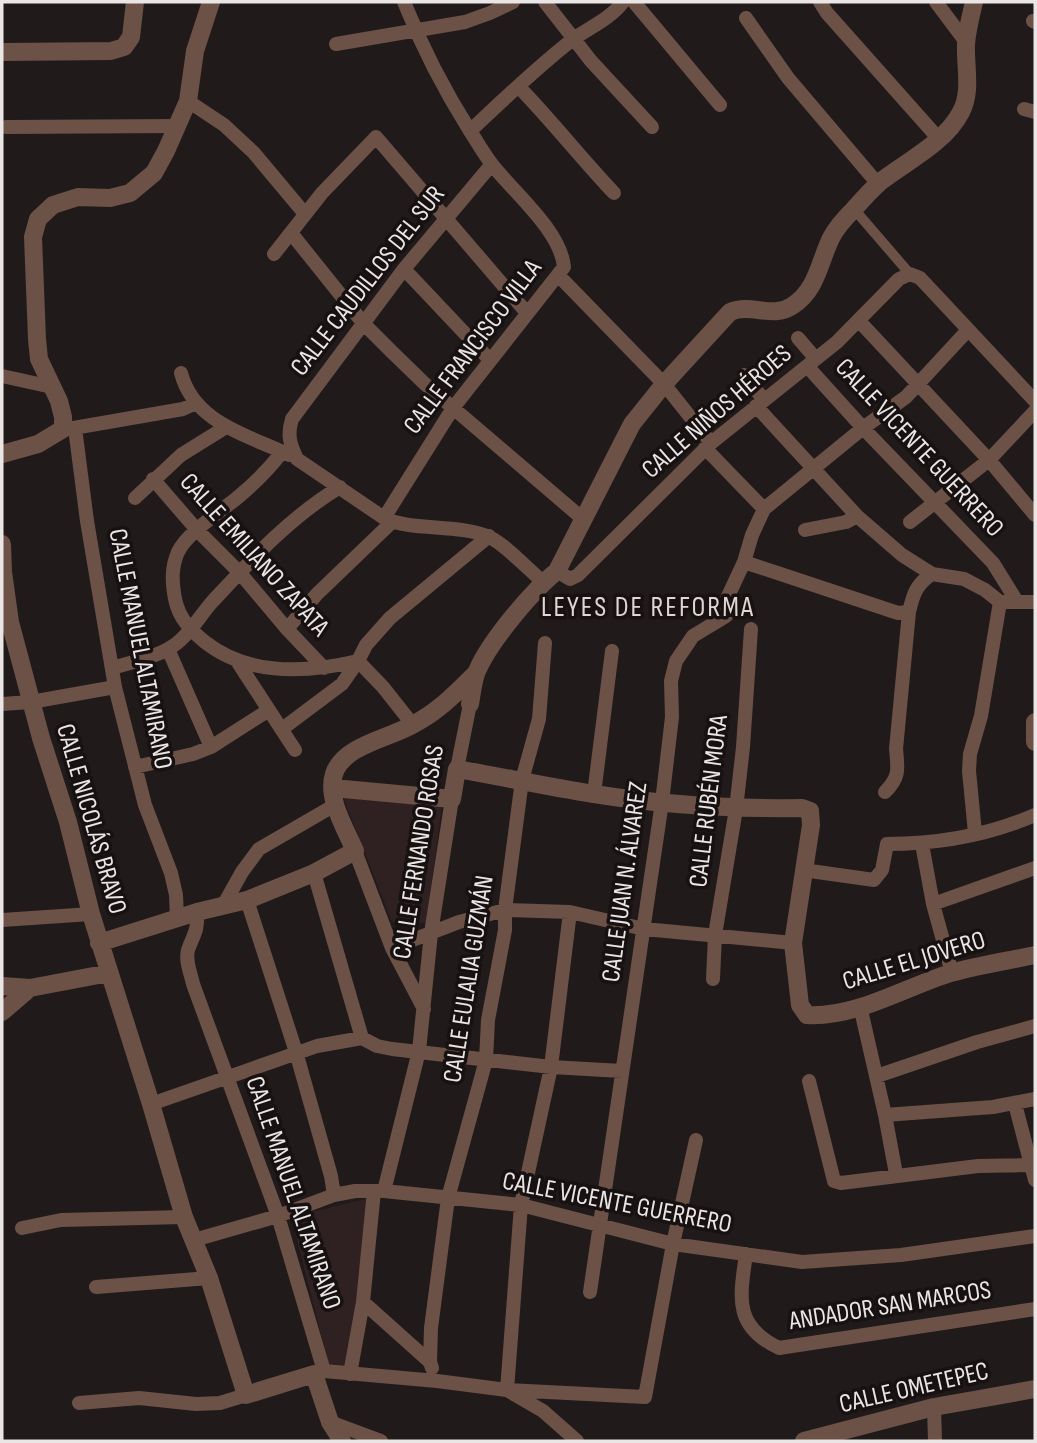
<svg xmlns="http://www.w3.org/2000/svg" width="1037" height="1443" font-family="'Sofia Sans Condensed',sans-serif">
	<rect width="100%" height="100%" fill="#211a1a"/>
	<!-- built -->
	<path fill="#2f2122" d="M 343,797 L 442,805 L 426,923 L 392,922 Z
		M 369,1198 L 348,1368 L 329,1365 L 291,1217 Z"/>
	<g fill="none" stroke-linecap="round" stroke-linejoin="round">
		<!-- pedestrian -->
		<path stroke="#6c5146" stroke-width="10" d="M 854,209 L 910,274"/>
		<!-- minor -->
		<path stroke="#6c5146" stroke-width="14" d="M 545,2 L 591,61 L 652,127
			M 634,2 L 720,105
			M 820,2 L 827,13 L 939,139
			M 936,2 L 966,42
			M 746,18 L 788,78 L 878,184
			M 1033,21 L 1035,22
			M 336,44 L 465,22 L 490,13 L 513,2
			M 518,86 C 551,120 581,158 614,193
			M 188,101 L 224,125 L 254,153 L 305,214
			M 1024,109 L 1035,112
			M 6,127 L 176,126
			M 470,131 C 503,100 536,68 572,40 C 590,27 609,20 623,2
			M 492,164 L 404,269 L 292,419 C 287,435 290,444 297,459 L 384,518 C 409,531 458,524 487,536 C 503,542 529,570 543,582
			M 291,233 L 364,324 L 392,352 L 425,384 L 583,519
			M 274,254 L 322,193 L 376,137 L 527,313
			M 404,269 L 490,360
			M 558,275 L 664,384 L 711,443
			M 860,322 L 989,460 L 1035,515
			M 798,338 L 816,359
			M 807,366 L 863,428 L 993,563 L 1016,600
			M 181,373 C 194,423 248,435 289,455
			M 744,375 L 764,400
			M 2,376 L 52,387
			M 756,406 L 857,516 L 902,555 L 932,574 L 964,579 L 985,590 L 1000,602 L 1035,602
			M 75,428 L 87,521 L 115,687 L 145,805 L 171,873 L 176,895 L 177,918
			M 68,429 L 183,409 L 196,403
			M 705,448 L 764,509
			M 282,452 C 269,469 254,484 237,498 C 220,512 188,532 178,552 C 171,568 172,582 175,599 C 179,618 190,630 205,642 C 248,676 307,673 358,661 L 383,687 L 413,725
			M 153,479 L 197,530 L 240,573 L 287,629 L 324,668
			M 135,498 L 181,455 L 226,427
			M 384,518 L 453,408 L 564,267 C 561,232 516,194 494,167 C 485,156 478,143 470,131 C 444,90 422,47 404,2
			M 910,522 L 989,460 L 1035,411
			M 805,530 L 846,522 L 857,516
			M 744,562 L 898,613 L 909,612
			M 557,571 L 570,579 L 578,575 L 711,443 L 837,342 L 899,279 L 910,274 L 920,278 L 1035,401
			M 287,629 L 317,594 L 392,522
			M 168,649 L 211,747
			M 237,661 L 295,750
			M 112,668 C 131,662 151,659 168,649 C 187,639 198,618 212,602 C 251,560 290,517 340,487
			M 2,704 L 31,702 L 115,687
			M 282,729 L 342,684 L 358,661 L 366,645 L 390,618 L 489,536
			M 135,767 L 193,754 L 211,747 L 269,710
			M 457,769 L 470,704
			M 885,792 C 900,777 898,769 896,749 L 909,612 C 913,595 916,584 932,574
			M 594,794 L 612,651
			M 975,833 L 969,771 L 970,754 L 981,716 L 1000,602
			M 922,844 L 933,904 L 952,973
			M 355,851 L 392,948 L 424,1009
			M 803,870 L 874,880 L 882,870 L 887,844 C 937,844 989,835 1035,815
			M 314,873 L 362,1038
			M 247,900 L 296,1052 L 331,1176 L 334,1195
			M 933,904 L 1035,868
			M 223,906 L 242,872 L 259,849 L 335,805
			M 197,912 C 198,932 194,933 188,950 C 185,961 191,974 193,984 L 278,1216 L 324,1371
			M 570,912 L 551,1067 L 521,1205 L 507,1390 L 543,1411 L 577,1441
			M 2,920 L 91,914
			M 392,948 L 459,922 L 505,910 L 570,912 L 644,929 L 793,943
			M 713,979 L 715,935 L 736,809 L 743,747 L 751,629
			M 860,1006 L 885,1115 L 896,1174
			M 877,1076 L 977,1042 L 1035,1026
			M 809,1081 L 834,1181 L 841,1183 L 978,1166 L 1030,1165
			M 151,1104 L 317,1046 L 362,1038 L 377,1046 L 392,1049 L 551,1067 L 622,1071
			M 1015,1104 L 1035,1180
			M 885,1115 L 993,1107 L 1035,1099
			M 384,1191 L 419,1051 L 431,933 L 452,799
			M 22,1228 L 61,1220 L 184,1217
			M 194,1240 L 278,1216 L 334,1195 L 355,1191 L 384,1191 L 521,1205 L 673,1244 L 802,1262 L 901,1255 L 1035,1236
			M 746,1254 C 740,1297 733,1326 779,1348 L 1035,1309
			M 96,1287 L 209,1278
			M 590,1292 L 662,802 L 672,717 L 671,681 L 676,661 L 693,636 L 726,616 L 723,607 L 744,562 L 752,535 L 764,509 L 863,428 L 906,397 L 968,330
			M 363,1302 L 430,1362 L 432,1368
			M 430,1362 L 431,1328 L 448,1198 L 486,1060 L 488,1020 L 505,930 L 505,910 L 522,780 L 539,719 L 545,643
			M 314,1374 L 324,1371 L 437,1381 L 507,1390 L 645,1397 L 673,1244 L 696,1140
			M 350,1374 L 363,1302 L 374,1191
			M 79,1403 L 139,1398 L 196,1404 L 220,1403 L 246,1395
			M 934,1407 L 935,1441
			M 330,1422 L 381,1441"/>
		<!-- tertiary -->
		<path stroke="#6c5146" stroke-width="18" d="M 2,52 L 111,51 L 124,47 L 131,37 L 135,2
			M 2,454 L 38,444 L 63,429 L 63,417 L 59,401 L 39,359 L 37,339 L 33,237 L 38,219 L 53,205 L 78,197 L 110,198 L 130,193 L 154,173 L 166,151 L 188,101 L 195,51 L 211,2
			M 2,544 L 3,572 L 10,622 L 41,738 L 68,822 L 91,914 L 151,1104 L 184,1217 L 209,1278 L 246,1395 L 314,1374 L 330,1422 L 342,1441
			M 470,704 C 472,693 473,681 477,671 C 490,641 532,591 557,571 L 632,424 L 664,384 L 730,312 C 752,303 772,319 792,306 C 817,290 819,263 831,238 C 836,228 846,217 854,209 C 862,200 871,190 880,182 C 907,161 945,143 961,112 C 972,91 965,67 966,44 C 967,30 971,15 974,2
			M 1035,722 L 1035,742
			M 333,788 L 452,799 L 457,769 C 503,777 548,787 594,794 C 663,805 732,809 802,808 L 810,811 L 811,825 L 793,943 L 800,1005 L 807,1015 C 856,1018 905,987 951,973 C 978,965 1007,961 1035,955
			M 99,943 L 197,912 L 247,900 L 314,873 L 355,851 C 346,829 326,799 334,774 C 343,745 391,738 414,724 C 439,711 457,692 476,673
			M 2,986 L 30,988 L 109,973
			M 2,1012 L 30,988
			M 804,1441 L 934,1407 L 1035,1389"/>
	</g>
	<g text-anchor="middle" dominant-baseline="central" stroke-width="7" stroke-linejoin="round" paint-order="stroke">
		<!-- street labels -->
		<g font-size="26" fill="#ebe6e6" stroke="#181111">
			<text transform="translate(368 281) rotate(-52)">CALLE CAUDILLOS DEL SUR</text>
			<text transform="translate(473 347) rotate(-53)">CALLE FRANCISCO VILLA</text>
			<text transform="translate(717 412) rotate(-41)">CALLE NIÑOS HÉROES</text>
			<text transform="translate(919 448) rotate(47)">CALLE VICENTE GUERRERO</text>
			<text transform="translate(254 555) rotate(48)">CALLE EMILIANO ZAPATA</text>
			<text transform="translate(140 649) rotate(79)">CALLE MANUEL ALTAMIRANO</text>
			<text transform="translate(709 801) rotate(-83)">CALLE RUBÉN MORA</text>
			<text transform="translate(91 819) rotate(74)">CALLE NICOLÁS BRAVO</text>
			<text transform="translate(419 852) rotate(-81)">CALLE FERNANDO ROSAS</text>
			<text transform="translate(625 882) rotate(-82)">CALLE JUAN N. ÁLVAREZ</text>
			<text transform="translate(914 961) rotate(-17)">CALLE EL JOVERO</text>
			<text transform="translate(469 979) rotate(-81)">CALLE EULALIA GUZMÁN</text>
			<text transform="translate(293 1193) rotate(71)">CALLE MANUEL ALTAMIRANO</text>
			<text transform="translate(617 1203) rotate(11)">CALLE VICENTE GUERRERO</text>
			<text transform="translate(890 1306) rotate(-9)">ANDADOR SAN MARCOS</text>
			<text transform="translate(914 1388) rotate(-13)">CALLE OMETEPEC</text>
		</g>
		<!-- neighbourhood labels -->
		<g font-size="28" letter-spacing="2" fill="#e0d5d5" stroke="#181111">
			<text x="648" y="607">LEYES DE REFORMA</text>
		</g>
	</g>
	<!-- border -->
	<rect width="1037" height="1443" fill="none" stroke="#ebe6e6" stroke-width="7"/>
</svg>
